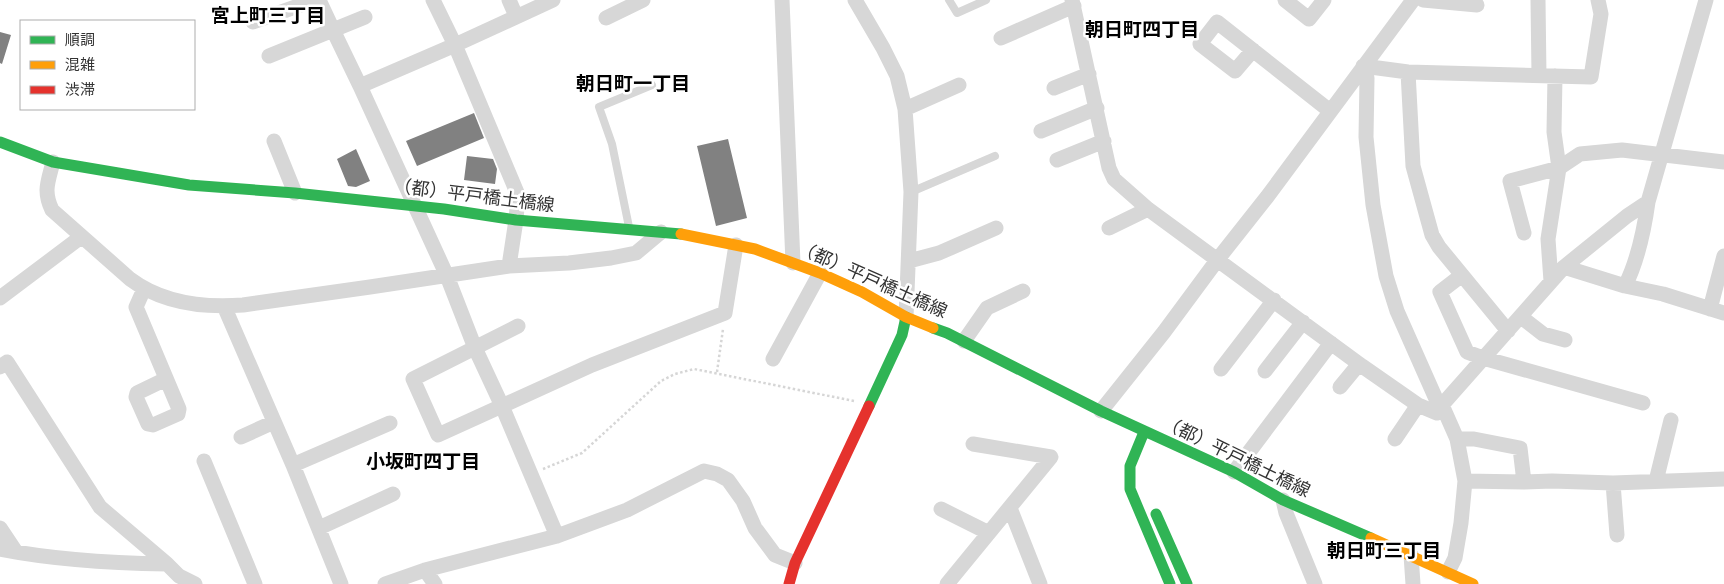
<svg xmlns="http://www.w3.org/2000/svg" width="1724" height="584" font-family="'Source Sans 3','Noto Sans JP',sans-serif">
	<rect width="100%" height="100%" fill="#fff"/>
	<!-- building -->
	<path fill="#818181" d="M 0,32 L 11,35 L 2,64 L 0,63 Z
		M 474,113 L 484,138 L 417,166 L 406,141 Z
		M 728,139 L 747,218 L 716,226 L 697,146 Z
		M 356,149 L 370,181 L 356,187 L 348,186 L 337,159 Z
		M 467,156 L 493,159 L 497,169 L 495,184 L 464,180 Z"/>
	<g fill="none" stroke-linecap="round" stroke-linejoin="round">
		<!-- path -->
		<path stroke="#d6d6d6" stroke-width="2.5" stroke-dasharray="2.5 2.5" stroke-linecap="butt" d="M 717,372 L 723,329
			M 543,469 L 582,453 L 661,381 L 675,374 L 694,369 L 854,401"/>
		<!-- lane -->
		<path stroke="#d7d7d7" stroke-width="8" d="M 949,0 L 957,13 L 986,0
			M 911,192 L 995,156
			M 629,227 L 612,144 L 599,107 L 652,85"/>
		<!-- street -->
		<path stroke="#d7d7d7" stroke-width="15" d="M 319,0 L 333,30 L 365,17
			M 433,0 L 455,45 L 518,195 L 516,220 L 509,266
			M 509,0 L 516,16
			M 553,0 L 455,45 L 360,86 L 447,276 L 475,348 L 502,406 L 557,536
			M 782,0 L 793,263
			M 855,0 L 883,48 L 897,76 L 905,109 L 911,192 L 906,317
			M 1072,0 L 1109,168 L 1114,179 L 1148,209 L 1362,366 L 1418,405 L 1437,413 L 1442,405 L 1564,267 L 1627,216 L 1648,202
			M 1285,0 L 1309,19 L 1324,0
			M 1423,0 L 1477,5
			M 1538,0 L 1539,75
			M 606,18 L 643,0
			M 253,22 L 315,0
			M 1001,38 L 1074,6
			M 1253,50 L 1235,71 L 1200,44 L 1217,22 L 1330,111
			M 269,56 L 333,30 L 360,86
			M 1363,66 L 1367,78 L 1366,137 L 1373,205 L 1386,276 L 1397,311 L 1436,399 L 1442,405 L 1457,439 L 1465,481 L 1461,523 L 1455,558 L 1448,572
			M 1363,66 L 1408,72 L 1591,77 L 1601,14 L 1598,0
			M 1408,72 L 1413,166 L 1432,235 L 1439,247 L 1508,331
			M 1054,88 L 1089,74
			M 905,109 L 959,85
			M 1041,131 L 1097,108
			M 274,141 L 295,193
			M 1057,160 L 1104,141
			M 53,162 C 48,182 43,191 52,210 L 130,279 C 162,303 204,308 243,305 L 370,287 L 509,266 L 569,263 L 611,258 L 636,253 L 661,232
			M 1109,228 L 1148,209
			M 1524,233 L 1510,181 L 1559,168 L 1554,132 L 1555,76
			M 909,261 L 939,253 L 996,228
			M 1564,267 L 1625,286 L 1663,294 L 1724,313
			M 1462,275 L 1440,292 L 1467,352 L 1483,358 L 1643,403
			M 1551,281 L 1548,239 L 1559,168 L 1580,154 L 1622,150 L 1724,162
			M 1625,286 C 1638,260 1644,231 1648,202 L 1706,0
			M 144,289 L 136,307 L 179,409 L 178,414 L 153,425 L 148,424 L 136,397 L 137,393 L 166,379
			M 0,298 L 81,237
			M 224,306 L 293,465 L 341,584
			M 1710,309 L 1724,256
			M 1521,317 L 1543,334 L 1565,340
			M 518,326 L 413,379 L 438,435 L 592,365 L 725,313 L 736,245
			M 964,341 L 987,308 L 1023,291
			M 773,359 L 820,273
			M 0,367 L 7,362 L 100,507 L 167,564
			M 1221,369 L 1274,300
			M 1265,371 L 1303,322
			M 1340,387 L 1359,364
			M 1101,411 L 1164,332 L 1218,259 L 1267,197 L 1413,0
			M 241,437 L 274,422
			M 1395,439 L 1418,405
			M 1457,439 L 1474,439 L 1520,448 L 1524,482
			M 204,461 L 255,584
			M 293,465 L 390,423
			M 1234,472 L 1331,343
			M 1465,481 L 1524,482 L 1552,481 L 1613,483 L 1724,479
			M 1656,481 L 1671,420
			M 1613,483 L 1617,535
			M 1283,500 L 1286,513 L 1315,584
			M 1010,508 L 1040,584
			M 941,509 L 989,533
			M 0,528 L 16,552
			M 319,528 L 393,494
			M 0,549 C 55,560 111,563 167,564 L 179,576 L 195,584
			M 1411,555 L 1413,584
			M 425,570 L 435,584
			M 385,584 L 425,570 L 557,536 L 627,510 L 704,471 L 717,474 L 728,480 L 743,501 L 755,528 L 775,555 L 795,563
			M 947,584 L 1051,457 L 973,444"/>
		<!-- fast -->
		<path stroke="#30b455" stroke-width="11" d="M 0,142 L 53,162 L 189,185 L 295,193 L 444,209 L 516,220 L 681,234
			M 933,328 L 947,333 L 1101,411 L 1234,472 L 1283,500 L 1371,538
			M 869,406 L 902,335 L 906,317
			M 1144,432 L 1130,466 L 1130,489 L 1170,584
			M 1156,514 L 1187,584"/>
		<!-- slow -->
		<path stroke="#ff9f0a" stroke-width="11" d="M 681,234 L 755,249 L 820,273 L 862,292 L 906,317 L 933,328
			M 1371,538 L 1473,584"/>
		<!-- jam -->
		<path stroke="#e5322d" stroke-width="11" d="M 789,584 L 795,563 L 869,406"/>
	</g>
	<g text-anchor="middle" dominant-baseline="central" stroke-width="5" stroke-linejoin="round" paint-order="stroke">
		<!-- street labels -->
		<g font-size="18" fill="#333" stroke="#fff">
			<text transform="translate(474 196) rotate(7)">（都）平戸橋土橋線</text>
			<text transform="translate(872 280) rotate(24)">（都）平戸橋土橋線</text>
			<text transform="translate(1236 457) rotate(26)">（都）平戸橋土橋線</text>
		</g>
		<!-- neighbourhood labels -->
		<g font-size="19" font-weight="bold" fill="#000" stroke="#fff">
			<text x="268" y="16">宮上町三丁目</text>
			<text x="1142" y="30">朝日町四丁目</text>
			<text x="633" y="84">朝日町一丁目</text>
			<text x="423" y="462">小坂町四丁目</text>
			<text x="1384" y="551">朝日町三丁目</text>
		</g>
	</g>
	<!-- legend -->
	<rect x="20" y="20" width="175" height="90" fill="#ffffff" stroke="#adadad"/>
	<rect x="30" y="36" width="25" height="8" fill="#30b455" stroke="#adadad"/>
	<text x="65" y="45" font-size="15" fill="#333333">順調</text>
	<rect x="30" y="61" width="25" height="8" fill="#ff9f0a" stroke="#adadad"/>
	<text x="65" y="70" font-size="15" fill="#333333">混雑</text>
	<rect x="30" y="86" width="25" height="8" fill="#e5322d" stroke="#adadad"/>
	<text x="65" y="95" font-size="15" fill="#333333">渋滞</text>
</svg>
